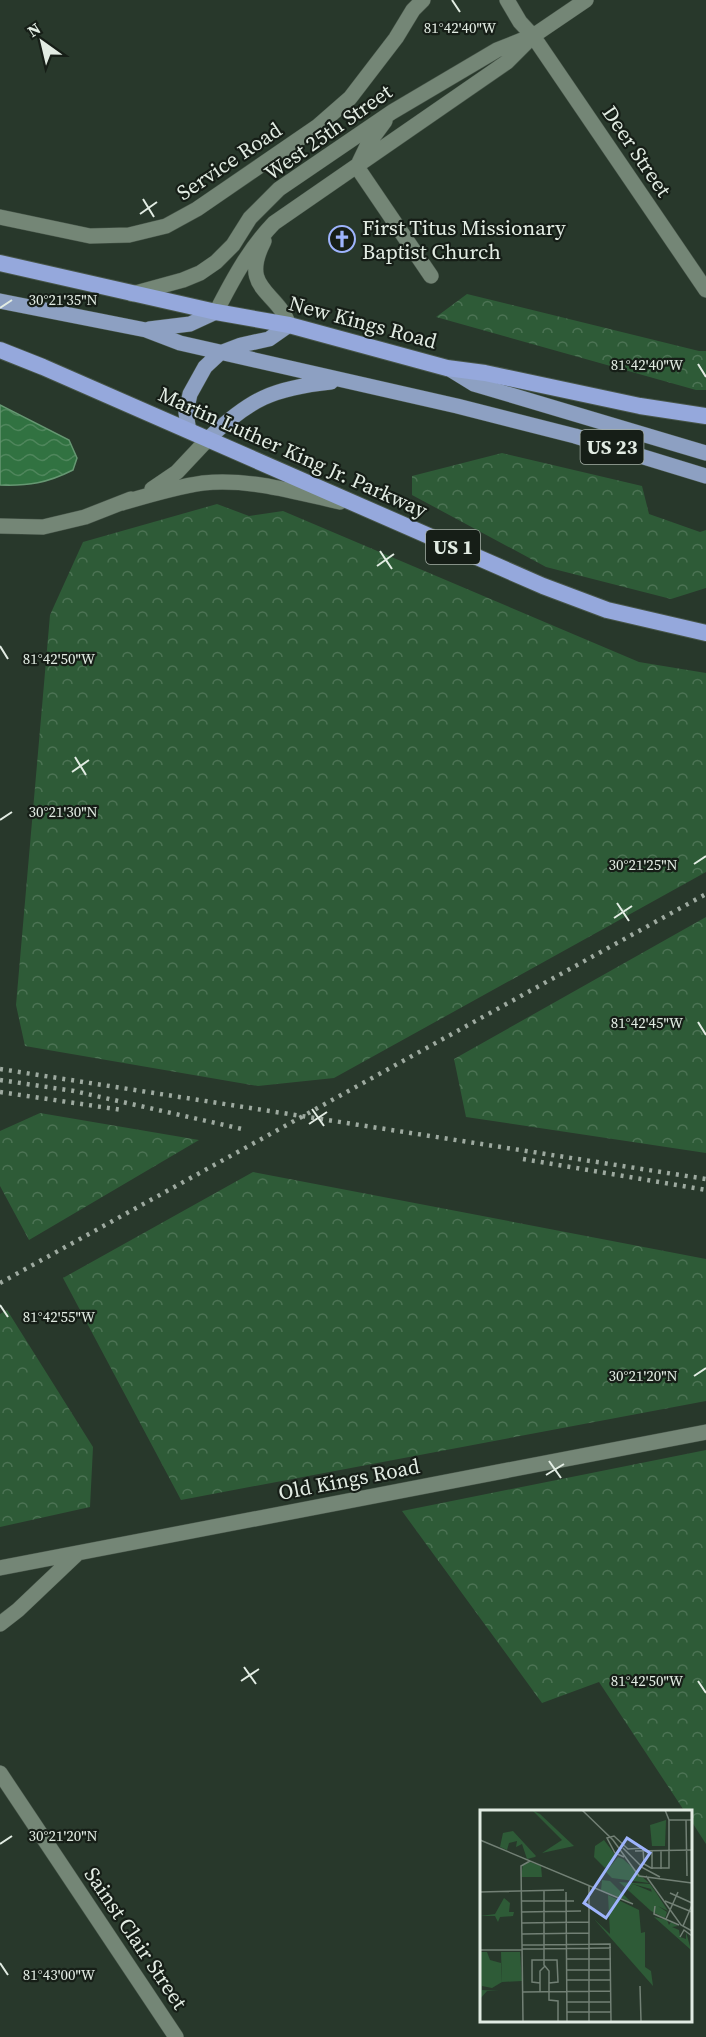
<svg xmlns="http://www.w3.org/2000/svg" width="706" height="2037" font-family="'Source Serif 4',serif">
	<defs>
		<pattern id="forest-crowns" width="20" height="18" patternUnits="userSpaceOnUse" patternTransform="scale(1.5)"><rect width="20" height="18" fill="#2e5b37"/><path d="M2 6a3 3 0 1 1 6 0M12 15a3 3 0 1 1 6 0" fill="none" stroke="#4c7354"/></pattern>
		<pattern id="water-waves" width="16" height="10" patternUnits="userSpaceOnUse" patternTransform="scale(1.5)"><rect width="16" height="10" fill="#317241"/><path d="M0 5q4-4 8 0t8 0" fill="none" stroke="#4f865c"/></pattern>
	</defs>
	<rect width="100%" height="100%" fill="#28382b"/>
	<!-- forest -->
	<path fill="url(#forest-crowns)" d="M 467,294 L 699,351 L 706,351 L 706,390 L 696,390 L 436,317 Z
		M 502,453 L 642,486 L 649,514 L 700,532 L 706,530 L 706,588 L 671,599 L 546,567 L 412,495 L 412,476 Z
		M 217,504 L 249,516 L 283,511 L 639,662 L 706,673 L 706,872 L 334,1078 L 258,1086 L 25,1046 L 16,1005 L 50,615 L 83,542 Z
		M 706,917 L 706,1153 L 466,1117 L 454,1059 Z
		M 40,1113 L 199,1140 L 29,1240 L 0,1186 L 0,1131 Z
		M 253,1172 L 706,1259 L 706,1401 L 181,1500 L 63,1278 Z
		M 7,1310 L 93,1447 L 90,1507 L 0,1527 L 0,1314 Z
		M 706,1450 L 706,1844 L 690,1819 L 690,1812 L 685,1812 L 599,1682 L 542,1703 L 402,1511 Z"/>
	<!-- water -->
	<path fill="url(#water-waves)" stroke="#669772" stroke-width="1.5" d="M 0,405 L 69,440 L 77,458 L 73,470 C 47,483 29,486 0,485 Z"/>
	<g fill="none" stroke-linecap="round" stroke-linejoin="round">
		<defs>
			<path id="minor" d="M 507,0 L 520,22 L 533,36 L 706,290
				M 385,121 L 368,144 L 357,167 L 431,276
				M 0,217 L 90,236 L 129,235 L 166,226 L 197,209 L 318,126 L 350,98 L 396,38 L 413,10 L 423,0
				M 264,241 C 239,290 277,290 289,325
				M 132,294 L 183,280 L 200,273 L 216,262 L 233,245 L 250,218 L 279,189 L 392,112 L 497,50 L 527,38
				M 216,312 C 233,279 249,249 274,223 L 507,62 L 533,36 L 586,0
				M 152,489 L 177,472 L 208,439
				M 122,503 C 149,495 175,487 203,483 C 248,478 296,492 340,502
				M 0,526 L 43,527 L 85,517 L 131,499
				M 0,1568 L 706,1432
				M 0,1624 L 18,1610 L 78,1553
				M 0,1773 L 176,2037"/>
			<path id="primary" d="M 0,301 L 146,330 L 180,343 L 457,406 L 575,436 L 706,476
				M 149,329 L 190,324 L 216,312
				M 448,368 L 474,384 L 706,453
				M 189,431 L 186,413 L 190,394 L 205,367 L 220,353 L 241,345 L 269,339 L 289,325
				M 208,439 C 250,399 273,388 331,382"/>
			<path id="trunk" d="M 0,263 L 216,312 L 289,325 L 447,368 L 485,373 L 640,406 L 706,416
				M 0,350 L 43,367 L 543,586 L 607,610 L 706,633"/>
		</defs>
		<!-- minor casing -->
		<use href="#minor" stroke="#475549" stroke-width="16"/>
		<!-- primary casing -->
		<use href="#primary" stroke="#475549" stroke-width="16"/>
		<!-- trunk casing -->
		<use href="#trunk" stroke="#475549" stroke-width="18"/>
		<!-- minor -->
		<use href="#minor" stroke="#748676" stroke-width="15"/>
		<!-- primary -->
		<use href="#primary" stroke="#8da0c2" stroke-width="15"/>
		<!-- trunk -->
		<use href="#trunk" stroke="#95a8dc" stroke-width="16"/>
		<!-- rail -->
		<path stroke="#9eaaa0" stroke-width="4.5" stroke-dasharray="3 6" stroke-linecap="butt" d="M 0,1069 L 706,1179
			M 0,1080 L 74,1091 L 242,1129
			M 0,1092 L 122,1110
			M 523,1159 L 706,1190
			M 0,1283 L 706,894"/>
	</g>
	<!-- ticks -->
	<path fill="none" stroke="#e2ece3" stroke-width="2" d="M 452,0 L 460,12M 143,199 L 154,217M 140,214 L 157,202M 0,308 L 12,300M 698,364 L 706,377M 380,551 L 392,569M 377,566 L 394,554M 0,646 L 8,659M 75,757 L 86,775M 72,772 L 89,760M 0,820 L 12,812M 694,864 L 706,856M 617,903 L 629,921M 614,918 L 632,906M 698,1022 L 706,1035M 312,1109 L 324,1126M 309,1124 L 327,1112M 0,1305 L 8,1317M 694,1376 L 706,1368M 549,1461 L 561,1478M 546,1475 L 564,1464M 244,1667 L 256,1684M 241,1681 L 259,1669M 698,1681 L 706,1693M 0,1844 L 12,1836M 0,1963 L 8,1975"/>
	<!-- icons -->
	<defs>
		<symbol id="church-ring" viewBox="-11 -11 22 22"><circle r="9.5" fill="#161e17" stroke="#9eb4fd" stroke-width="1.5"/><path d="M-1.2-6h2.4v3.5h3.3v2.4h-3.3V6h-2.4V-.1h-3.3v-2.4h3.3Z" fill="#9eb4fd"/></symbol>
	</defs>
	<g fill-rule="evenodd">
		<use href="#church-ring" x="327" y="224" width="30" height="30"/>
	</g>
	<g text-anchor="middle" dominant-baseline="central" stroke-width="4.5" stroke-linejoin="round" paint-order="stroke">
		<!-- shield labels -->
		<g fill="#161e17" stroke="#a5aea6" stroke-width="1.5">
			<rect x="580.5" y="430" width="63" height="34" rx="4.5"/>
			<rect x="426" y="530" width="54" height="34" rx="4.5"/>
		</g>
		<g font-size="20" font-weight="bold" fill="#e2ece3">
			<text x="612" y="447">US 23</text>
			<text x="453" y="547">US 1</text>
		</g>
		<!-- street labels -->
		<g font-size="21" fill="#e2ece3" stroke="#161e17">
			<text transform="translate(328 132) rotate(-35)">West 25th Street</text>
			<text transform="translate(637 151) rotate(56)">Deer Street</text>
			<text transform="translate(229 161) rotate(-34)">Service Road</text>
			<text transform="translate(363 322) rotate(15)">New Kings Road</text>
			<text transform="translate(293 452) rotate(24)">Martin Luther King Jr. Parkway</text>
			<text transform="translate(349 1479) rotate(-11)">Old Kings Road</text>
			<text transform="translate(136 1938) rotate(56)">Sainst Clair Street</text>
		</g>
		<!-- poi labels -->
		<g font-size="21" fill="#e2ece3" stroke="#161e17" text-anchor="start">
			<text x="362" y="227">First Titus Missionary<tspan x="362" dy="24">Baptist Church</tspan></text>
		</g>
	</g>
	<!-- overview -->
	<g transform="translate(480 1810)">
		<rect width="212" height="212" fill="#28382b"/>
		<path d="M 153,74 L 177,84 L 188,101 L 178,96 L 187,102 L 185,108 L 171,101 L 149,81 Z" fill="#2e5b37"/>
		<path d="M 52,0 L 60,4 L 94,36 L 62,43 L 82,30 ZM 186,10 L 185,36 L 172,36 L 170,15 ZM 33,21 L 56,46 L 55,47 L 47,49 L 42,34 L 36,37 L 37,31 L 29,33 L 27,40 L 20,37 L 23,23 ZM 124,30 L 136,46 L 125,58 L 114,47 L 115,36 ZM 138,47 L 143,49 L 169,73 L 132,68 L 126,62 ZM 50,52 L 61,56 L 62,67 L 41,67 L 43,54 ZM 122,70 L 130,71 L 151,92 L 121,80 ZM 139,72 L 170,74 L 177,84 L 174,94 L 171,79 L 153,74 L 149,81 L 171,101 ZM 128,85 L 159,100 L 161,123 L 165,122 L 165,157 L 171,161 L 173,176 L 114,109 L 130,124 ZM 24,88 L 30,93 L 29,102 L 34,102 L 33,106 L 20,107 L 18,112 L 15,106 L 0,106 L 15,104 ZM 174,107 L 187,110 L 189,115 L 191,112 L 198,116 L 192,117 L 199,120 L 200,127 L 206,129 L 206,122 L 211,140 ZM 0,142 L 7,142 L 10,150 L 21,153 L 22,172 L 12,178 L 2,176 L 2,180 L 19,181 L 7,181 L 0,189 Z" fill="#2e5b37"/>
		<path d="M 21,142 L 40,142 L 42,171 L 22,172 Z" fill="#2e5b37"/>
		<path fill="none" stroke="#728075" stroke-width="1.5" d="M 102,0 L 133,30 L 159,66 L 212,73M 189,10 L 212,10M 206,10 L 207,66M 0,30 L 153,94M 143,38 L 163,58 L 180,67M 155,41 L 212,40M 172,41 L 172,59M 181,41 L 181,59M 144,47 L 135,43 L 127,28 L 134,26 L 148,39 L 163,38 L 164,54 L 171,58 L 189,58 L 189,10 L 185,0M 166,66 L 201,115 L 212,121M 64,81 L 64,155 L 69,161 L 69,190 L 78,191 L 78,211M 0,82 L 84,80M 86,82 L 87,211M 190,83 L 212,93M 41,91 L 94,91M 185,91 L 212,102M 175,96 L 174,104 L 199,115M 41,102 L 101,101M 186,109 L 198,82M 42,113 L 109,112M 203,116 L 212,95M 42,124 L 109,123M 200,127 L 204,120 L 212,126M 42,135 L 130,134 L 131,211M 42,139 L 131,138M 0,140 L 42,140M 87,149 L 131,149M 87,160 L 131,160M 87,170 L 131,170M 60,173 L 52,172 L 52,150 L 77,150 L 78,172 L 69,173M 160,176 L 161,211M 43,182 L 131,181M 60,182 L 60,161 L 65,156M 87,192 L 131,192M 87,202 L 131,202M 43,211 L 41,56 L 50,51M 109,211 L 109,76"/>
		<path fill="#9eb4fd" fill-opacity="0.15" stroke="#9eb4fd" stroke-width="3" d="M 147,28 L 170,43 L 126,108 L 104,93 Z"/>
		<rect width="212" height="212" fill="none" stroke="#e2ece3" stroke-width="3"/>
	</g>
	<g font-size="15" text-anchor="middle" fill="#e2ece3" stroke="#161e17" stroke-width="4.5" stroke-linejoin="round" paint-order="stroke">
		<text x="460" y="33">81°42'40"W</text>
		<text x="63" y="305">30°21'35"N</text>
		<text x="647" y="370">81°42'40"W</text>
		<text x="59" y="664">81°42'50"W</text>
		<text x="63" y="817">30°21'30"N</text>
		<text x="643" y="870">30°21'25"N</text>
		<text x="647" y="1028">81°42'45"W</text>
		<text x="59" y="1322">81°42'55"W</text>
		<text x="643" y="1381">30°21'20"N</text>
		<text x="647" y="1686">81°42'50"W</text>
		<text x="63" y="1841">30°21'20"N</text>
		<text x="59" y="1980">81°43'00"W</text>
	</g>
	<!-- north arrow -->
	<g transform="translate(42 42) rotate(326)" stroke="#161e17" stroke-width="4.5" paint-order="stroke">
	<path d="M0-4.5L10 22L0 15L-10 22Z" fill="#e2ece3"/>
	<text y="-9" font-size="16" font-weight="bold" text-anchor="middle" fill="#e2ece3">N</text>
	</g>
</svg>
